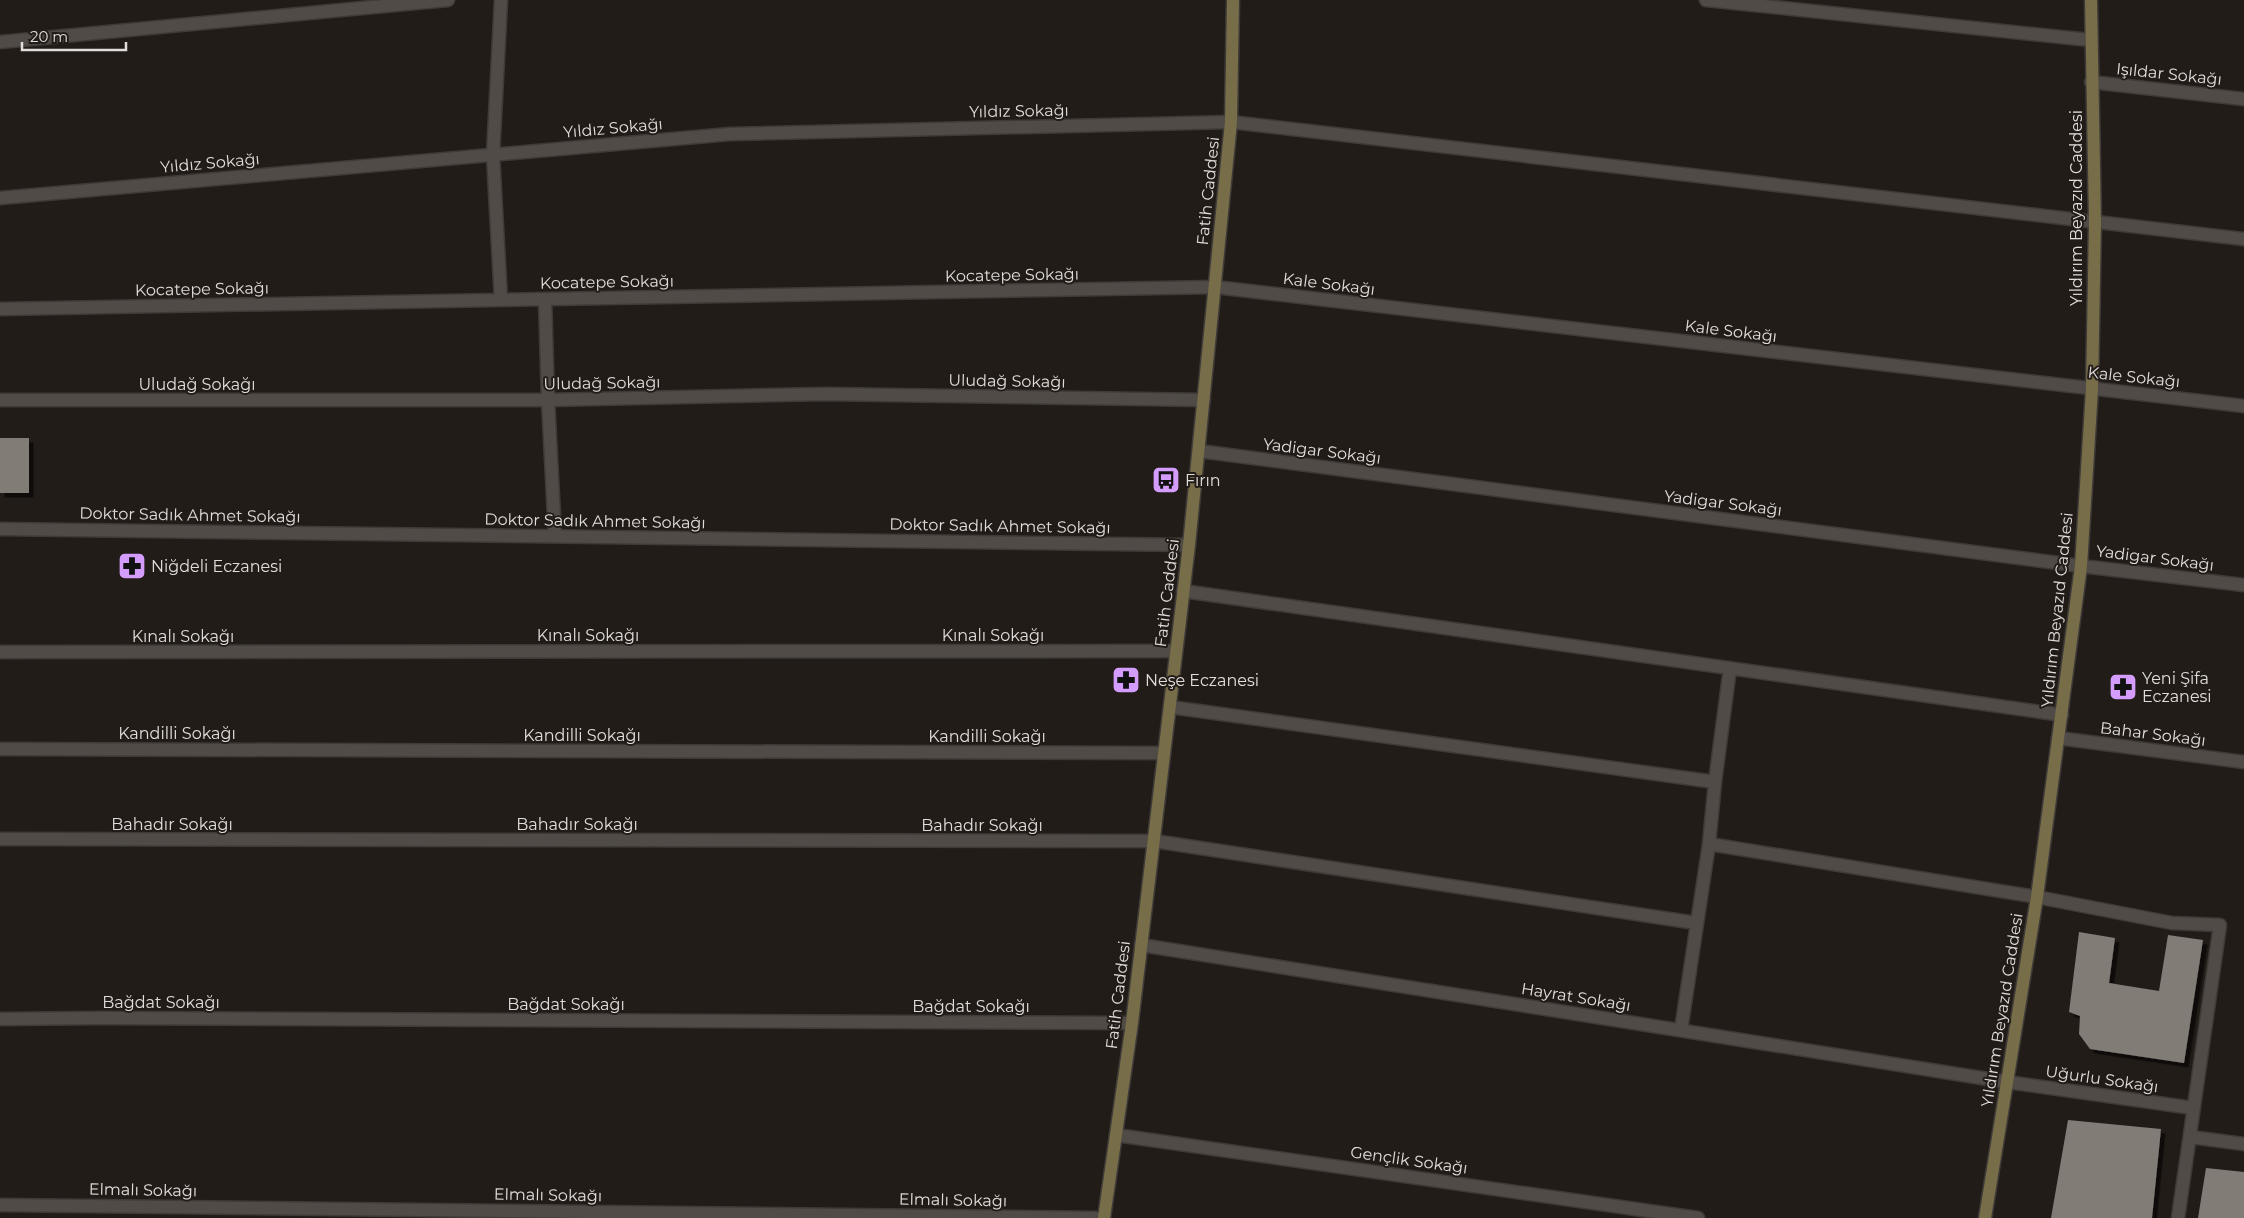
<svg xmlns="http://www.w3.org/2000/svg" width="2244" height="1218" font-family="Montserrat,sans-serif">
	<defs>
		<filter id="shadow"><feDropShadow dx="4.5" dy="4.5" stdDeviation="0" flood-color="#0009"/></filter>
	</defs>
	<rect width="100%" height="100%" fill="#221c18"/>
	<!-- building -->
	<path fill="#827b77" filter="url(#shadow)" d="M 0,438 L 29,438 L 29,493 L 0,493 Z
		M 2079,932 L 2115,938 L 2109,983 L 2159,991 L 2168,935 L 2203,940 L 2184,1063 L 2090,1049 L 2079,1034 L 2080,1016 L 2069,1012 Z
		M 2068,1120 L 2161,1129 L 2152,1218 L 2051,1218 Z
		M 2206,1168 L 2244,1172 L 2244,1218 L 2198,1218 Z"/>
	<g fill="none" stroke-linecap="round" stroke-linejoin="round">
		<defs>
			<path id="minor" d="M 1706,0 L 2090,40
				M 0,42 L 448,0
				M 2091,82 L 2244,99
				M 0,198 L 730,134 L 1231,122 L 2244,239
				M 545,299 L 548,400 L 555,536
				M 501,300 L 493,155 L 501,0
				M 0,309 L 1215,287 L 2244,406
				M 0,400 L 548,400 L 825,394 L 1204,400
				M 1199,451 L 2081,566 L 2244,585
				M 0,529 L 1189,545
				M 1183,591 L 2062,715
				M 0,652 L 1176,651
				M 1170,707 L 1715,782
				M 2058,738 L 2244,762
				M 0,749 L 1164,753
				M 0,839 L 1154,841 L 1696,923
				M 1709,844 L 2037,897 L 2172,923 L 2220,925 L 2178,1218
				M 1141,945 L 2007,1082 L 2193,1108
				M 0,1019 L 101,1018 L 1132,1023
				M 1681,1030 L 1709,844 L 1715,782 L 1730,668
				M 1116,1135 L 1698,1218
				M 2191,1137 L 2244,1144
				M 0,1205 L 1096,1218"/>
			<path id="secondary" d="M 1104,1218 L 1132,1023 L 1189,545 L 1231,122 L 1233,0
				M 1985,1218 L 2037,897 L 2081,566 L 2092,389 L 2095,222 L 2091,0"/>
		</defs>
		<!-- minor casing -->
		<use href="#minor" stroke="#3e3a37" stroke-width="15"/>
		<!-- secondary casing -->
		<use href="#secondary" stroke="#3e3a37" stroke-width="15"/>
		<!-- minor -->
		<use href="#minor" stroke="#514b47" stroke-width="12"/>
		<!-- secondary -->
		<use href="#secondary" stroke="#776d49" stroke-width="12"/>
	</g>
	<!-- icons -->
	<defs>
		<symbol id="bus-square" viewBox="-11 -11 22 22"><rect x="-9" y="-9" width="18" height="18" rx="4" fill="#d49cfc" stroke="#221c18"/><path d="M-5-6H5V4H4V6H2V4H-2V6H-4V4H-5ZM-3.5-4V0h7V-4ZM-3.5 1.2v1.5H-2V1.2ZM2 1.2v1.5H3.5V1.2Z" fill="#111"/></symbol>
		<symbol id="pharmacy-square" viewBox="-11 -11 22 22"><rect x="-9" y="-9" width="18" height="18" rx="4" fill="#d49cfc" stroke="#221c18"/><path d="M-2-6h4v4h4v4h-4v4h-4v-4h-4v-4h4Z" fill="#111"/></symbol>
	</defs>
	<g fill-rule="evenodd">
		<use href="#bus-square" x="1150" y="464" width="32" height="32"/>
		<use href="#pharmacy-square" x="116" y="550" width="32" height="32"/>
		<use href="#pharmacy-square" x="1110" y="664" width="32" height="32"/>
		<use href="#pharmacy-square" x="2107" y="671" width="32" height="32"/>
	</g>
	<g text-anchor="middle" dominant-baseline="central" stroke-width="4" stroke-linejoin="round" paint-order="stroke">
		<!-- street labels -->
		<g font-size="16" fill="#e1ddda" stroke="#221c18">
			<text transform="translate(2169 74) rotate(6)">Işıldar Sokağı</text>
			<text transform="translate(1019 111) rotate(-1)">Yıldız Sokağı</text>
			<text transform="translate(613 128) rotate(-5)">Yıldız Sokağı</text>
			<text transform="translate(210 163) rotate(-5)">Yıldız Sokağı</text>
			<text transform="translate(1208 191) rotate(-84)">Fatih Caddesi</text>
			<text transform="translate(2076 208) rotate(-90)">Yıldırım Beyazıd Caddesi</text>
			<text transform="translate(1012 275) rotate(-1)">Kocatepe Sokağı</text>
			<text transform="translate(607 282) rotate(-1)">Kocatepe Sokağı</text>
			<text transform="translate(1329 284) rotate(7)">Kale Sokağı</text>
			<text transform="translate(202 289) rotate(-1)">Kocatepe Sokağı</text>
			<text transform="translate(1731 331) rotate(7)">Kale Sokağı</text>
			<text transform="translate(2134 377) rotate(6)">Kale Sokağı</text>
			<text transform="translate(1007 381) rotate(1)">Uludağ Sokağı</text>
			<text transform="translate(602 383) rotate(-1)">Uludağ Sokağı</text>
			<text x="197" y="384">Uludağ Sokağı</text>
			<text transform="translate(1322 451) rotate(7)">Yadigar Sokağı</text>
			<text transform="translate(1723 503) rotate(7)">Yadigar Sokağı</text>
			<text transform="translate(190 515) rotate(1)">Doktor Sadık Ahmet Sokağı</text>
			<text transform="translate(595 521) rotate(1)">Doktor Sadık Ahmet Sokağı</text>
			<text transform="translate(1000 526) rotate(1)">Doktor Sadık Ahmet Sokağı</text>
			<text transform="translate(2155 558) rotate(7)">Yadigar Sokağı</text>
			<text transform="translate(1167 593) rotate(-83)">Fatih Caddesi</text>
			<text transform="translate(2057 610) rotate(-84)">Yıldırım Beyazıd Caddesi</text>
			<text x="588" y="635">Kınalı Sokağı</text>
			<text x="993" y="635">Kınalı Sokağı</text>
			<text x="183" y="636">Kınalı Sokağı</text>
			<text x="177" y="733">Kandilli Sokağı</text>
			<text transform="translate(2153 734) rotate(7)">Bahar Sokağı</text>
			<text x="582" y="735">Kandilli Sokağı</text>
			<text x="987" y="736">Kandilli Sokağı</text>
			<text x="172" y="824">Bahadır Sokağı</text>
			<text x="577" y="824">Bahadır Sokağı</text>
			<text x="982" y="825">Bahadır Sokağı</text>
			<text transform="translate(1118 995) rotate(-83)">Fatih Caddesi</text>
			<text transform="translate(1576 997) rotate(9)">Hayrat Sokağı</text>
			<text x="161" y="1002">Bağdat Sokağı</text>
			<text x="566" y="1004">Bağdat Sokağı</text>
			<text x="971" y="1006">Bağdat Sokağı</text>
			<text transform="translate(2002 1010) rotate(-81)">Yıldırım Beyazıd Caddesi</text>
			<text transform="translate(2102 1079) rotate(8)">Uğurlu Sokağı</text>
			<text transform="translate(1409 1160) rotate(8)">Gençlik Sokağı</text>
			<text transform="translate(143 1190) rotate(1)">Elmalı Sokağı</text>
			<text transform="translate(548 1195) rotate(1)">Elmalı Sokağı</text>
			<text transform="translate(953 1200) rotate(1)">Elmalı Sokağı</text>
		</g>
		<!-- poi labels -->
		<g font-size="16" fill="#e1ddda" stroke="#221c18" text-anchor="start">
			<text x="1185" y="480">Fırın</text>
			<text x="151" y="566">Niğdeli Eczanesi</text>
			<text x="2142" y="678">Yeni Şifa<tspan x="2142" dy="18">Eczanesi</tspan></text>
			<text x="1145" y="680">Neşe Eczanesi</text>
		</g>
	</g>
	<!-- scale -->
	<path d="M22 42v8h104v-8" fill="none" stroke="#e1ddda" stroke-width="2.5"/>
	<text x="30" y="42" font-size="15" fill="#e1ddda" stroke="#221c18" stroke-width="4" paint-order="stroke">20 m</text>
</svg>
